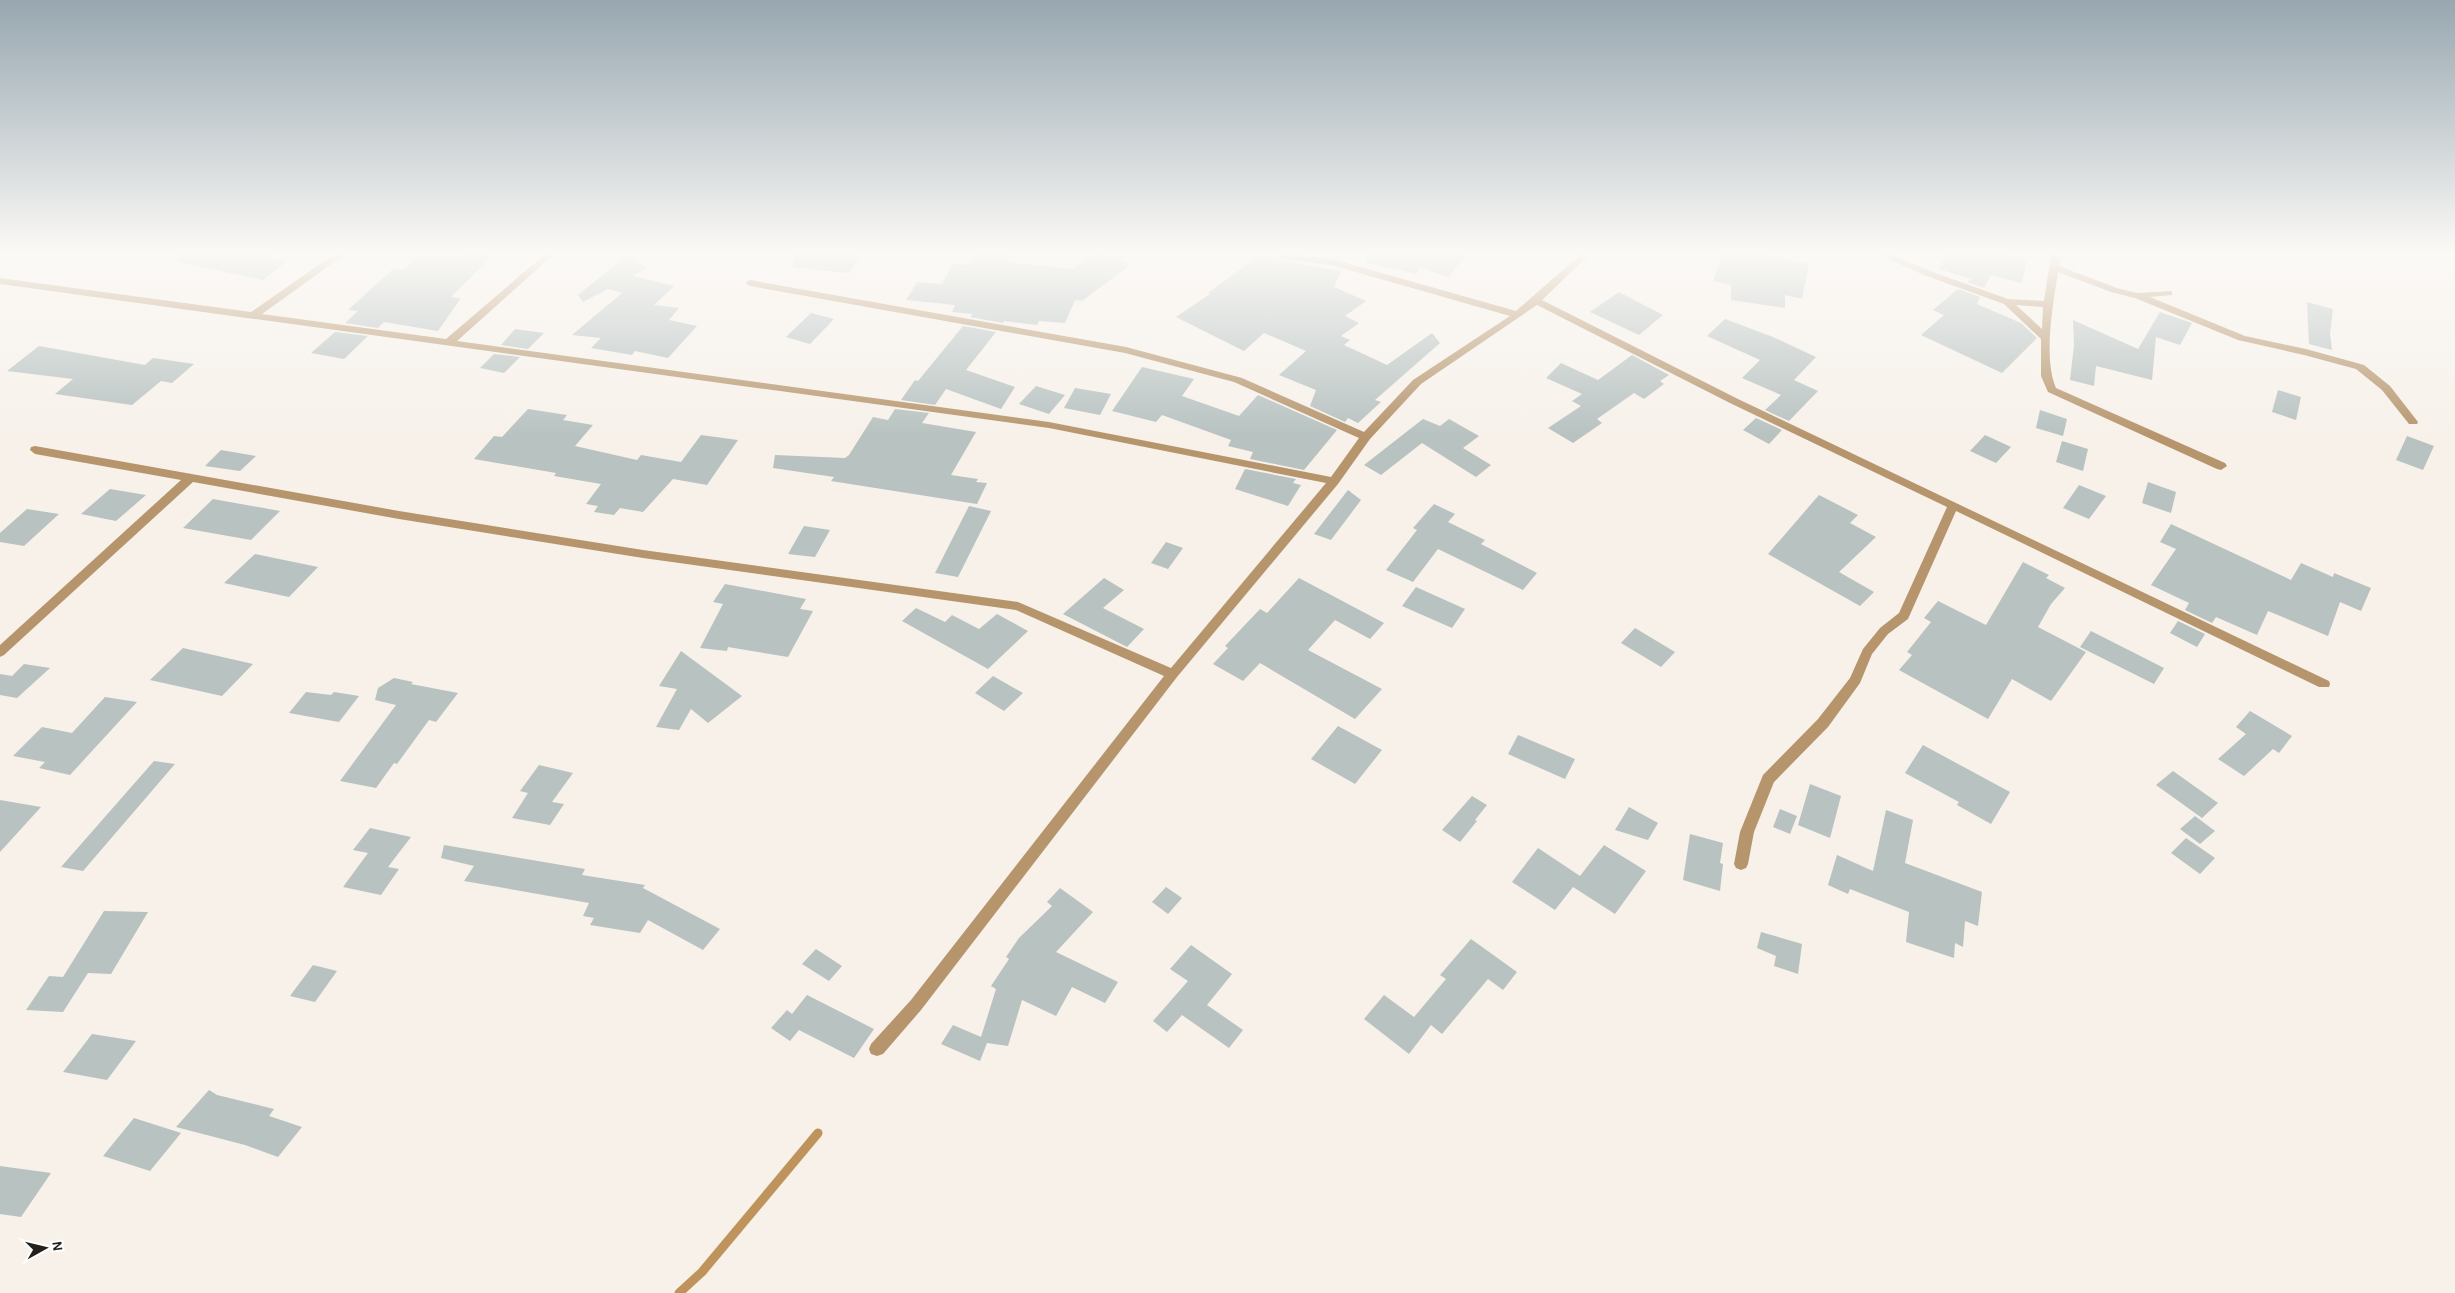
<svg xmlns="http://www.w3.org/2000/svg" width="2455" height="1293" font-family="'Alegreya Sans',sans-serif">
	<rect width="100%" height="100%" fill="#f7f1ea"/>
	<g fill="none" stroke-linecap="round" stroke-linejoin="round">
		<!-- stream -->
		<path stroke="#bf945c" stroke-width="9" d="M 679,1293 L 702,1272 L 818,1133"/>
	</g>
	<!-- building -->
	<path fill="#b7c2c1" d="M 179,255 L 273,255 L 268,258 L 286,262 L 263,280 L 179,262 Z
		M 421,255 L 463,259 L 467,255 L 493,255 L 451,297 L 461,298 L 438,331 L 384,322 L 378,328 L 345,323 L 358,311 L 348,310 L 393,269 L 403,270 Z
		M 794,255 L 861,255 L 849,273 L 793,267 Z
		M 975,255 L 1009,255 L 1006,262 L 1073,269 L 1093,255 L 1107,255 L 1130,265 L 1082,301 L 1075,300 L 1065,323 L 1039,321 L 1037,325 L 1004,321 L 1003,323 L 970,317 L 973,314 L 952,312 L 955,305 L 906,300 L 917,282 L 942,284 L 953,264 L 969,265 Z
		M 1366,255 L 1467,255 L 1448,277 L 1420,267 L 1416,274 L 1365,262 Z
		M 1722,255 L 1763,255 L 1809,264 L 1802,299 L 1785,295 L 1785,308 L 1731,300 L 1731,285 L 1713,281 Z
		M 1945,255 L 2009,255 L 2027,259 L 2022,283 L 1991,275 L 1984,288 L 1967,282 L 1971,279 L 1939,269 Z
		M 626,256 L 647,268 L 632,276 L 674,286 L 654,305 L 679,308 L 669,320 L 697,326 L 668,358 L 635,351 L 632,355 L 591,348 L 601,338 L 572,335 L 622,293 L 608,289 L 583,302 L 578,295 Z
		M 1254,256 L 1341,271 L 1334,287 L 1366,301 L 1345,316 L 1359,323 L 1341,336 L 1350,340 L 1344,345 L 1387,365 L 1432,333 L 1440,343 L 1375,400 L 1381,402 L 1358,423 L 1348,418 L 1345,422 L 1310,406 L 1316,390 L 1279,375 L 1306,351 L 1264,333 L 1244,351 L 1176,317 L 1210,294 L 1208,293 L 1252,261 Z
		M 1958,289 L 1980,297 L 1977,304 L 2021,323 L 2037,338 L 2002,373 L 1921,335 L 1944,315 L 1933,310 Z
		M 1619,292 L 1663,315 L 1639,335 L 1590,312 Z
		M 2307,302 L 2333,309 L 2330,334 L 2332,350 L 2309,344 Z
		M 2160,312 L 2192,323 L 2180,345 L 2156,337 L 2152,380 L 2096,366 L 2094,386 L 2070,380 L 2074,345 L 2073,320 L 2138,349 Z
		M 811,313 L 834,319 L 810,344 L 786,337 Z
		M 1725,319 L 1773,337 L 1816,357 L 1794,380 L 1818,391 L 1789,421 L 1765,410 L 1781,395 L 1742,378 L 1760,360 L 1707,336 Z
		M 963,326 L 996,332 L 966,370 L 1015,387 L 1001,409 L 946,389 L 935,405 L 901,400 L 915,380 L 918,381 Z
		M 515,329 L 544,333 L 528,349 L 501,345 Z
		M 335,332 L 368,336 L 344,359 L 311,353 Z
		M 39,346 L 145,365 L 153,358 L 194,364 L 172,383 L 161,381 L 132,405 L 55,394 L 73,379 L 7,371 Z
		M 494,354 L 520,357 L 504,373 L 480,368 Z
		M 1632,355 L 1669,375 L 1660,381 L 1664,384 L 1644,399 L 1634,393 L 1597,419 L 1602,423 L 1573,443 L 1548,428 L 1581,406 L 1572,401 L 1582,394 L 1546,378 L 1561,363 L 1598,380 Z
		M 1142,367 L 1194,379 L 1182,396 L 1239,416 L 1258,395 L 1337,430 L 1304,470 L 1250,459 L 1253,452 L 1228,446 L 1231,440 L 1162,415 L 1156,422 L 1112,411 Z
		M 1036,386 L 1065,395 L 1049,414 L 1019,404 Z
		M 1075,388 L 1111,394 L 1100,415 L 1064,408 Z
		M 2278,390 L 2301,397 L 2296,420 L 2272,412 Z
		M 528,409 L 567,415 L 563,420 L 593,425 L 575,446 L 637,460 L 641,455 L 681,462 L 701,435 L 738,440 L 707,485 L 673,479 L 643,512 L 620,508 L 614,515 L 594,512 L 598,506 L 586,504 L 601,484 L 554,476 L 556,473 L 474,459 L 494,436 L 502,437 Z
		M 895,409 L 929,413 L 922,423 L 976,432 L 951,475 L 978,479 L 976,482 L 987,483 L 977,504 L 831,481 L 834,477 L 773,468 L 775,455 L 845,458 L 849,455 L 873,417 L 888,420 Z
		M 2040,410 L 2067,419 L 2063,436 L 2036,428 Z
		M 1756,418 L 1782,430 L 1769,444 L 1743,430 Z
		M 1423,419 L 1440,426 L 1449,419 L 1479,436 L 1463,448 L 1491,465 L 1476,477 L 1422,443 L 1381,475 L 1364,465 Z
		M 1985,435 L 2011,447 L 1996,463 L 1970,451 Z
		M 2407,436 L 2434,446 L 2423,470 L 2396,460 Z
		M 2062,441 L 2088,449 L 2083,471 L 2056,462 Z
		M 221,450 L 256,456 L 240,471 L 205,466 Z
		M 1245,469 L 1296,479 L 1293,483 L 1301,485 L 1288,506 L 1235,489 Z
		M 2148,482 L 2176,492 L 2171,513 L 2142,503 Z
		M 2079,485 L 2106,496 L 2089,519 L 2063,508 Z
		M 110,489 L 146,495 L 116,521 L 81,514 Z
		M 1348,490 L 1361,500 L 1331,540 L 1314,534 Z
		M 1819,495 L 1858,515 L 1850,523 L 1876,537 L 1839,572 L 1874,592 L 1860,606 L 1768,554 Z
		M 213,499 L 280,511 L 251,540 L 183,528 Z
		M 1434,504 L 1455,514 L 1448,522 L 1485,540 L 1481,544 L 1537,573 L 1523,590 L 1438,549 L 1413,582 L 1386,570 L 1417,530 L 1413,528 Z
		M 969,506 L 991,511 L 958,577 L 935,573 Z
		M 27,509 L 59,514 L 24,546 L 0,542 L 0,533 Z
		M 2171,524 L 2291,580 L 2301,563 L 2333,577 L 2334,573 L 2371,588 L 2361,611 L 2340,602 L 2328,636 L 2268,611 L 2257,635 L 2216,617 L 2212,623 L 2185,610 L 2189,603 L 2151,585 L 2176,549 L 2160,542 Z
		M 804,526 L 830,530 L 815,557 L 788,554 Z
		M 1166,542 L 1183,548 L 1168,569 L 1151,563 Z
		M 255,554 L 318,567 L 289,597 L 224,583 Z
		M 2023,562 L 2049,575 L 2046,578 L 2065,588 L 2051,604 L 2038,627 L 2086,652 L 2051,701 L 2012,679 L 1988,719 L 1899,670 L 1912,655 L 1907,652 L 1931,622 L 1924,618 L 1938,601 L 1986,625 Z
		M 1104,578 L 1124,590 L 1103,608 L 1144,629 L 1127,647 L 1063,614 Z
		M 1299,578 L 1384,623 L 1370,639 L 1335,620 L 1308,650 L 1382,689 L 1355,719 L 1260,663 L 1243,681 L 1213,664 L 1228,648 L 1225,646 L 1260,609 L 1267,613 Z
		M 725,584 L 806,599 L 800,609 L 813,611 L 788,657 L 728,647 L 727,651 L 700,648 L 723,604 L 713,602 Z
		M 1416,587 L 1465,609 L 1452,628 L 1402,606 Z
		M 916,608 L 945,622 L 952,615 L 979,629 L 997,614 L 1028,631 L 988,669 L 902,621 Z
		M 2178,621 L 2205,634 L 2197,647 L 2170,633 Z
		M 1635,628 L 1675,652 L 1661,667 L 1621,643 Z
		M 2091,631 L 2164,668 L 2154,684 L 2080,647 Z
		M 183,648 L 253,664 L 222,696 L 150,680 Z
		M 681,651 L 742,696 L 708,723 L 691,709 L 679,730 L 656,727 L 677,689 L 659,686 Z
		M 24,664 L 50,668 L 17,698 L 0,695 L 0,674 L 12,676 Z
		M 993,676 L 1023,693 L 1004,711 L 975,693 Z
		M 394,678 L 413,682 L 411,684 L 458,693 L 436,722 L 429,720 L 397,764 L 394,763 L 376,788 L 340,781 L 396,705 L 375,700 L 378,688 Z
		M 306,692 L 331,695 L 334,692 L 359,696 L 339,722 L 289,713 Z
		M 105,697 L 137,702 L 70,775 L 39,768 L 45,762 L 13,756 L 42,727 L 72,733 Z
		M 2250,711 L 2292,736 L 2279,753 L 2273,749 L 2244,776 L 2218,759 L 2246,734 L 2236,727 Z
		M 1338,726 L 1382,750 L 1355,784 L 1311,759 Z
		M 1518,735 L 1575,759 L 1565,779 L 1508,754 Z
		M 1923,745 L 2010,792 L 1991,824 L 1957,805 L 1959,802 L 1905,773 Z
		M 154,761 L 175,764 L 83,871 L 61,867 Z
		M 539,765 L 573,773 L 552,802 L 564,804 L 550,825 L 512,818 L 528,793 L 520,791 Z
		M 2173,771 L 2218,803 L 2202,818 L 2156,785 Z
		M 1810,784 L 1841,796 L 1830,838 L 1798,825 Z
		M 1472,796 L 1487,805 L 1475,820 L 1477,821 L 1460,842 L 1442,830 Z
		M 0,800 L 41,807 L 0,852 Z
		M 1629,807 L 1658,823 L 1648,840 L 1615,830 Z
		M 1780,809 L 1797,816 L 1790,834 L 1773,827 Z
		M 1886,810 L 1913,820 L 1905,863 L 1982,892 L 1978,926 L 1965,921 L 1963,947 L 1955,943 L 1954,958 L 1906,942 L 1909,912 L 1850,889 L 1848,894 L 1828,885 L 1837,855 L 1873,871 Z
		M 2195,816 L 2215,831 L 2200,844 L 2180,829 Z
		M 370,828 L 411,837 L 388,867 L 399,869 L 381,895 L 343,887 L 368,853 L 353,850 Z
		M 1690,834 L 1723,843 L 1720,863 L 1723,864 L 1720,891 L 1683,880 Z
		M 2186,838 L 2215,858 L 2200,874 L 2171,853 Z
		M 444,845 L 585,869 L 582,875 L 645,885 L 643,888 L 720,929 L 703,950 L 648,920 L 640,933 L 590,925 L 594,918 L 583,916 L 589,903 L 464,881 L 474,866 L 441,858 Z
		M 1604,845 L 1646,871 L 1615,914 L 1573,887 L 1555,910 L 1512,882 L 1538,848 L 1580,876 Z
		M 1166,887 L 1182,898 L 1168,914 L 1152,902 Z
		M 1060,888 L 1093,912 L 1056,952 L 1118,982 L 1105,1003 L 1072,987 L 1056,1016 L 1022,1000 L 1008,1046 L 987,1043 L 980,1061 L 941,1044 L 953,1025 L 981,1037 L 996,989 L 991,986 L 1009,959 L 1006,957 L 1019,938 L 1052,906 L 1047,902 Z
		M 104,911 L 148,912 L 111,974 L 88,973 L 63,1012 L 26,1010 L 49,976 L 63,977 Z
		M 1761,932 L 1802,944 L 1798,974 L 1774,966 L 1776,956 L 1757,948 Z
		M 1471,939 L 1517,972 L 1503,990 L 1488,979 L 1442,1034 L 1431,1025 L 1409,1054 L 1364,1019 L 1384,995 L 1414,1017 L 1446,979 L 1440,975 Z
		M 1191,945 L 1232,974 L 1207,1005 L 1243,1030 L 1229,1048 L 1182,1015 L 1167,1032 L 1153,1021 L 1188,981 L 1170,969 Z
		M 816,949 L 842,966 L 829,981 L 802,964 Z
		M 313,965 L 337,971 L 315,1002 L 290,996 Z
		M 807,995 L 874,1029 L 854,1058 L 799,1030 L 790,1041 L 771,1028 L 787,1010 L 792,1014 Z
		M 92,1034 L 136,1041 L 107,1080 L 63,1072 Z
		M 209,1090 L 217,1095 L 274,1109 L 269,1116 L 302,1127 L 278,1157 L 245,1145 L 176,1127 Z
		M 134,1118 L 181,1133 L 150,1171 L 103,1156 Z
		M 0,1166 L 51,1173 L 21,1217 L 0,1214 Z"/>
	<g fill="none" stroke-linecap="round" stroke-linejoin="round">
		<!-- minor -->
		<path fill="#b6956d" fill-rule="evenodd" d="M 333,255 L 344,255 L 262,314 L 446,339 L 544,255 L 553,255 L 457,341 L 1049,422 L 1331,477 L 1359,438 L 1234,382 L 1125,353 L 750,286 L 745,283 L 750,280 L 1126,347 L 1242,378 L 1364,432 L 1413,380 L 1510,316 L 1335,266 L 1280,258 L 1276,255 L 1298,255 L 1336,260 L 1516,311 L 1580,255 L 1589,255 L 1542,300 L 1738,399 L 2329,681 L 2330,684 L 2329,687 L 2319,687 L 1956,511 L 1908,619 L 1888,634 L 1872,654 L 1860,683 L 1828,727 L 1774,782 L 1754,832 L 1748,864 L 1746,868 L 1741,870 L 1736,868 L 1734,864 L 1740,832 L 1763,775 L 1818,719 L 1850,678 L 1863,649 L 1880,628 L 1899,613 L 1947,507 L 1730,403 L 1537,305 L 1421,384 L 1370,439 L 1338,484 L 1177,677 L 921,1010 L 883,1054 L 877,1056 L 871,1054 L 869,1049 L 871,1044 L 911,1000 L 1164,676 L 1016,610 L 643,558 L 399,519 L 193,482 L 4,655 L 0,657 L 0,645 L 181,480 L 35,454 L 30,450 L 31,447 L 35,446 L 399,511 L 643,550 L 1018,602 L 1171,668 L 1326,483 L 1049,428 L 0,284 L 0,278 L 251,312 Z
			M 1880,255 L 1892,255 L 1930,271 L 2008,299 L 2044,301 L 2051,255 L 2060,255 L 2059,266 L 2117,288 L 2137,293 L 2172,291 L 2172,295 L 2150,297 L 2245,336 L 2306,349 L 2364,365 L 2390,386 L 2418,422 L 2417,424 L 2409,424 L 2382,390 L 2356,369 L 2304,355 L 2238,340 L 2135,298 L 2111,292 L 2058,272 C 2053,305 2043,357 2056,388 L 2225,463 L 2227,466 L 2221,470 L 2217,469 L 2048,392 L 2041,376 L 2041,339 L 2004,304 L 1924,275 ZM 2016,305 L 2043,307 L 2042,329 Z"/>
	</g>
	<!-- sky -->
	<linearGradient id="sky" x2="0" y2="1"><stop stop-color="#97a7b0"/><stop offset="0.58" stop-color="#fbf9f6"/><stop offset="1" stop-color="#fbf9f6" stop-opacity="0"/></linearGradient>
	<rect width="2455" height="436" fill="url(#sky)"/>
	<!-- north arrow -->
	<g transform="translate(45 1248) rotate(82)" stroke="#ffffff" stroke-width="4" paint-order="stroke">
	<path d="M0-4L9 19L0 12L-9 19Z" fill="#23211e"/>
	<text y="-8" font-size="14" font-weight="bold" text-anchor="middle" fill="#23211e">N</text>
	</g>
</svg>
